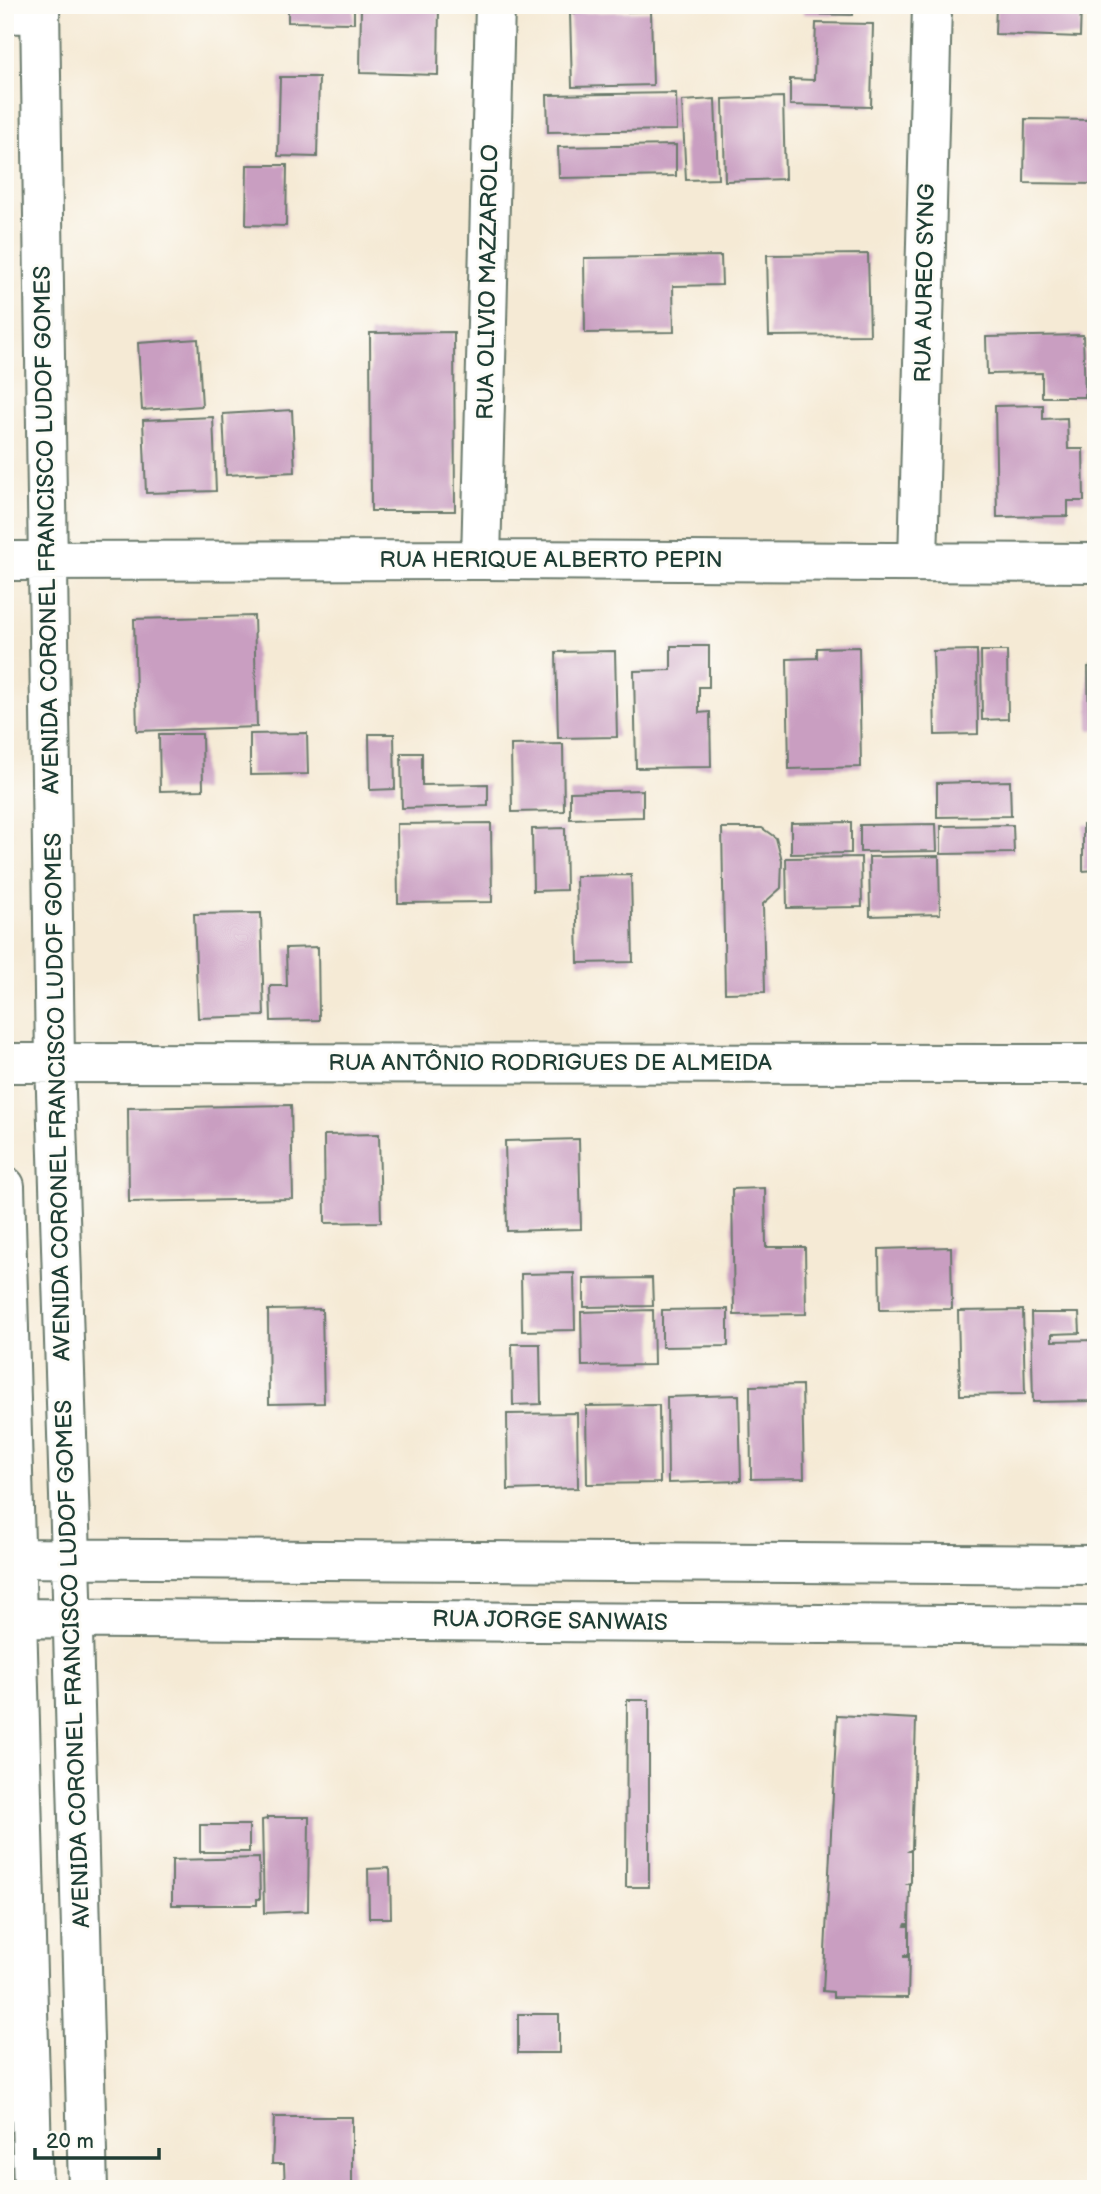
<svg xmlns="http://www.w3.org/2000/svg" width="1101" height="2194" font-family="'Balsamiq Sans',sans-serif">
	<rect width="100%" height="100%" fill="#fdfcf7"/>
	<filter id="ink" filterUnits="userSpaceOnUse"><feTurbulence type="fractalNoise" baseFrequency=".0143" numOctaves="2"/><feDisplacementMap in="SourceGraphic" scale="14" xChannelSelector="R" yChannelSelector="G"/><feConvolveMatrix kernelMatrix="1 2 1 2 8 2 1 2 1" color-interpolation-filters="sRGB"/></filter>
	<filter id="wash" filterUnits="userSpaceOnUse"><feTurbulence type="fractalNoise" baseFrequency=".00686" numOctaves="4" result="noise"/><feDisplacementMap in="SourceGraphic" scale="28" xChannelSelector="R" yChannelSelector="G"/><feGaussianBlur stdDeviation="1.57" result="paint"/><feColorMatrix in="noise" values="0 0 0 0 0 0 0 0 0 0 0 0 0 0 0 0 0 1.4 0 .05"/><feComposite in="paint" operator="in"/></filter>
	<g filter="url(#wash)">
		<rect width="100%" height="100%" fill="#f5ead5"/>
		<g id="blocks">
			<!-- building -->
			<path fill="#c99ec1" d="M 288,5 L 354,5 L 354,23 L 288,22 Z
				M 361,5 L 439,5 L 438,75 L 360,73 Z
				M 803,5 L 853,5 L 853,15 L 803,14 Z
				M 996,5 L 1081,5 L 1080,37 L 995,34 Z
				M 651,11 L 653,85 L 572,87 L 570,13 Z
				M 816,23 L 873,24 L 871,107 L 790,105 L 790,79 L 814,80 Z
				M 280,77 L 319,77 L 317,157 L 278,156 Z
				M 676,93 L 677,130 L 548,132 L 547,95 Z
				M 783,97 L 785,179 L 725,181 L 723,99 Z
				M 715,99 L 718,179 L 686,180 L 682,101 Z
				M 1025,119 L 1096,120 L 1096,184 L 1024,183 Z
				M 676,145 L 676,176 L 559,178 L 558,147 Z
				M 247,165 L 287,165 L 286,226 L 246,225 Z
				M 868,254 L 870,335 L 769,336 L 767,255 Z
				M 721,256 L 722,285 L 673,286 L 674,332 L 585,333 L 584,258 Z
				M 454,332 L 455,511 L 371,511 L 370,333 Z
				M 1083,335 L 1085,397 L 1042,397 L 1042,373 L 987,374 L 986,337 Z
				M 198,339 L 202,406 L 142,410 L 138,343 Z
				M 1043,405 L 1043,419 L 1067,418 L 1068,449 L 1083,449 L 1084,501 L 1068,501 L 1068,516 L 997,517 L 995,406 Z
				M 292,410 L 295,472 L 226,475 L 223,414 Z
				M 213,417 L 216,491 L 146,493 L 143,420 Z
				M 254,616 L 257,727 L 137,731 L 134,619 Z
				M 671,646 L 709,646 L 709,687 L 699,687 L 699,713 L 710,712 L 711,767 L 636,768 L 634,671 L 671,670 Z
				M 859,647 L 861,767 L 789,769 L 787,659 L 817,658 L 817,648 Z
				M 977,650 L 978,734 L 935,735 L 933,651 Z
				M 615,651 L 617,737 L 558,738 L 556,652 Z
				M 981,651 L 1007,651 L 1008,719 L 982,720 Z
				M 1096,666 L 1096,730 L 1089,730 L 1088,667 Z
				M 307,733 L 308,774 L 250,775 L 250,734 Z
				M 159,734 L 202,734 L 203,790 L 160,791 Z
				M 369,734 L 394,734 L 395,789 L 370,790 Z
				M 563,744 L 564,811 L 512,812 L 511,745 Z
				M 401,753 L 422,753 L 422,785 L 488,784 L 488,806 L 402,808 Z
				M 1010,781 L 1011,816 L 937,817 L 937,783 Z
				M 643,790 L 643,817 L 570,819 L 570,792 Z
				M 851,822 L 851,853 L 791,854 L 791,823 Z
				M 491,823 L 492,902 L 398,903 L 397,824 Z
				M 936,824 L 937,851 L 860,852 L 860,825 Z
				M 1096,824 L 1096,870 L 1083,871 L 1083,825 Z
				M 1013,825 L 1014,853 L 941,854 L 941,826 Z
				M 565,828 L 566,890 L 533,891 L 532,829 Z
				M 722,828 L 762,828 L 776,838 L 782,861 L 781,888 L 763,904 L 765,992 L 725,993 Z
				M 939,856 L 940,914 L 870,916 L 869,857 Z
				M 861,857 L 862,907 L 787,908 L 786,858 Z
				M 631,875 L 633,962 L 578,963 L 576,876 Z
				M 261,913 L 264,1016 L 198,1018 L 194,914 Z
				M 318,947 L 319,1020 L 271,1021 L 270,986 L 287,986 L 286,948 Z
				M 291,1105 L 293,1199 L 129,1202 L 128,1108 Z
				M 379,1134 L 381,1222 L 325,1223 L 324,1135 Z
				M 579,1139 L 581,1229 L 507,1231 L 505,1141 Z
				M 765,1188 L 766,1247 L 805,1247 L 806,1314 L 734,1315 L 732,1189 Z
				M 951,1247 L 952,1309 L 880,1310 L 879,1249 Z
				M 574,1273 L 575,1330 L 522,1331 L 521,1274 Z
				M 652,1278 L 653,1306 L 584,1307 L 584,1279 Z
				M 322,1309 L 324,1403 L 269,1404 L 268,1310 Z
				M 728,1309 L 728,1346 L 662,1347 L 662,1310 Z
				M 653,1310 L 654,1365 L 582,1366 L 581,1312 Z
				M 1023,1310 L 1025,1394 L 960,1395 L 958,1311 Z
				M 1031,1313 L 1079,1313 L 1080,1333 L 1052,1334 L 1052,1341 L 1096,1340 L 1096,1401 L 1033,1402 Z
				M 512,1344 L 540,1344 L 541,1404 L 513,1405 Z
				M 802,1385 L 804,1478 L 751,1479 L 750,1386 Z
				M 739,1395 L 741,1481 L 668,1483 L 667,1397 Z
				M 659,1405 L 660,1483 L 587,1484 L 586,1406 Z
				M 577,1413 L 578,1488 L 508,1490 L 507,1414 Z
				M 627,1700 L 649,1700 L 649,1887 L 626,1887 Z
				M 837,1715 L 916,1719 L 912,1849 L 909,1851 L 911,1851 L 911,1882 L 908,1884 L 910,1884 L 909,1924 L 906,1924 L 905,1926 L 909,1926 L 909,1955 L 904,1955 L 904,1957 L 909,1957 L 908,1998 L 833,1997 L 833,1992 L 823,1991 Z
				M 267,1817 L 309,1817 L 308,1911 L 264,1913 L 262,1820 L 267,1819 Z
				M 200,1825 L 249,1825 L 249,1852 L 200,1852 Z
				M 259,1858 L 260,1899 L 257,1899 L 257,1905 L 172,1905 L 172,1860 Z
				M 388,1868 L 390,1870 L 391,1918 L 369,1918 L 368,1869 Z
				M 518,2014 L 559,2014 L 559,2053 L 518,2053 Z
				M 274,2117 L 352,2117 L 352,2189 L 285,2189 L 284,2164 L 272,2164 Z"/>
		</g>
	</g>
	<g filter="url(#ink)">
		<use href="#blocks" fill-opacity="0" stroke="#6a7a6c" stroke-width="2"/>
		<g fill="none" stroke-linecap="round" stroke-linejoin="round">
			<defs>
				<path id="minor" d="M 40,5 L 55,1061 L 71,1558 L 88,2189
					M 5,14 L 39,13
					M 481,560 L 495,5
					M 5,561 L 481,560 L 1096,563
					M 918,562 L 932,5
					M 5,1063 L 1096,1064
					M 5,1186 L 33,2189
					M 5,1558 L 1096,1565
					M 5,1618 L 1096,1626"/>
			</defs>
			<!-- minor casing -->
			<use href="#minor" stroke="#6a7a6c" stroke-width="42"/>
			<!-- minor -->
			<use href="#minor" stroke="#fff" stroke-width="38"/>
		</g>
	</g>
	<g text-anchor="middle" dominant-baseline="central" stroke-width="6" stroke-linejoin="round" paint-order="stroke">
		<!-- street labels -->
		<g font-size="23" fill="#1f3d34" stroke="#fdfcf7">
			<text transform="translate(488 282) rotate(-89)">RUA OLIVIO MAZZAROLO</text>
			<text transform="translate(925 283) rotate(-89)">RUA AUREO SYNG</text>
			<text transform="translate(47 530) rotate(-91)">AVENIDA CORONEL FRANCISCO LUDOF GOMES</text>
			<text x="551" y="560">RUA HERIQUE ALBERTO PEPIN</text>
			<text x="550" y="1063">RUA ANTÔNIO RODRIGUES DE ALMEIDA</text>
			<text transform="translate(58 1097) rotate(-91)">AVENIDA CORONEL FRANCISCO LUDOF GOMES</text>
			<text transform="translate(550 1621) rotate(1)">RUA JORGE SANWAIS</text>
			<text transform="translate(73 1664) rotate(-92)">AVENIDA CORONEL FRANCISCO LUDOF GOMES</text>
		</g>
	</g>
	<!-- margin -->
	<rect width="1101" height="2194" fill="none" stroke="#fdfcf7" stroke-width="28"/>
	<!-- scale -->
	<path d="M35 2148v10h124v-10" fill="none" stroke="#1f3d34" stroke-width="3.5"/>
	<text x="46" y="2148" font-size="21" fill="#1f3d34" stroke="#fdfcf7" stroke-width="5" paint-order="stroke">20 m</text>
</svg>
